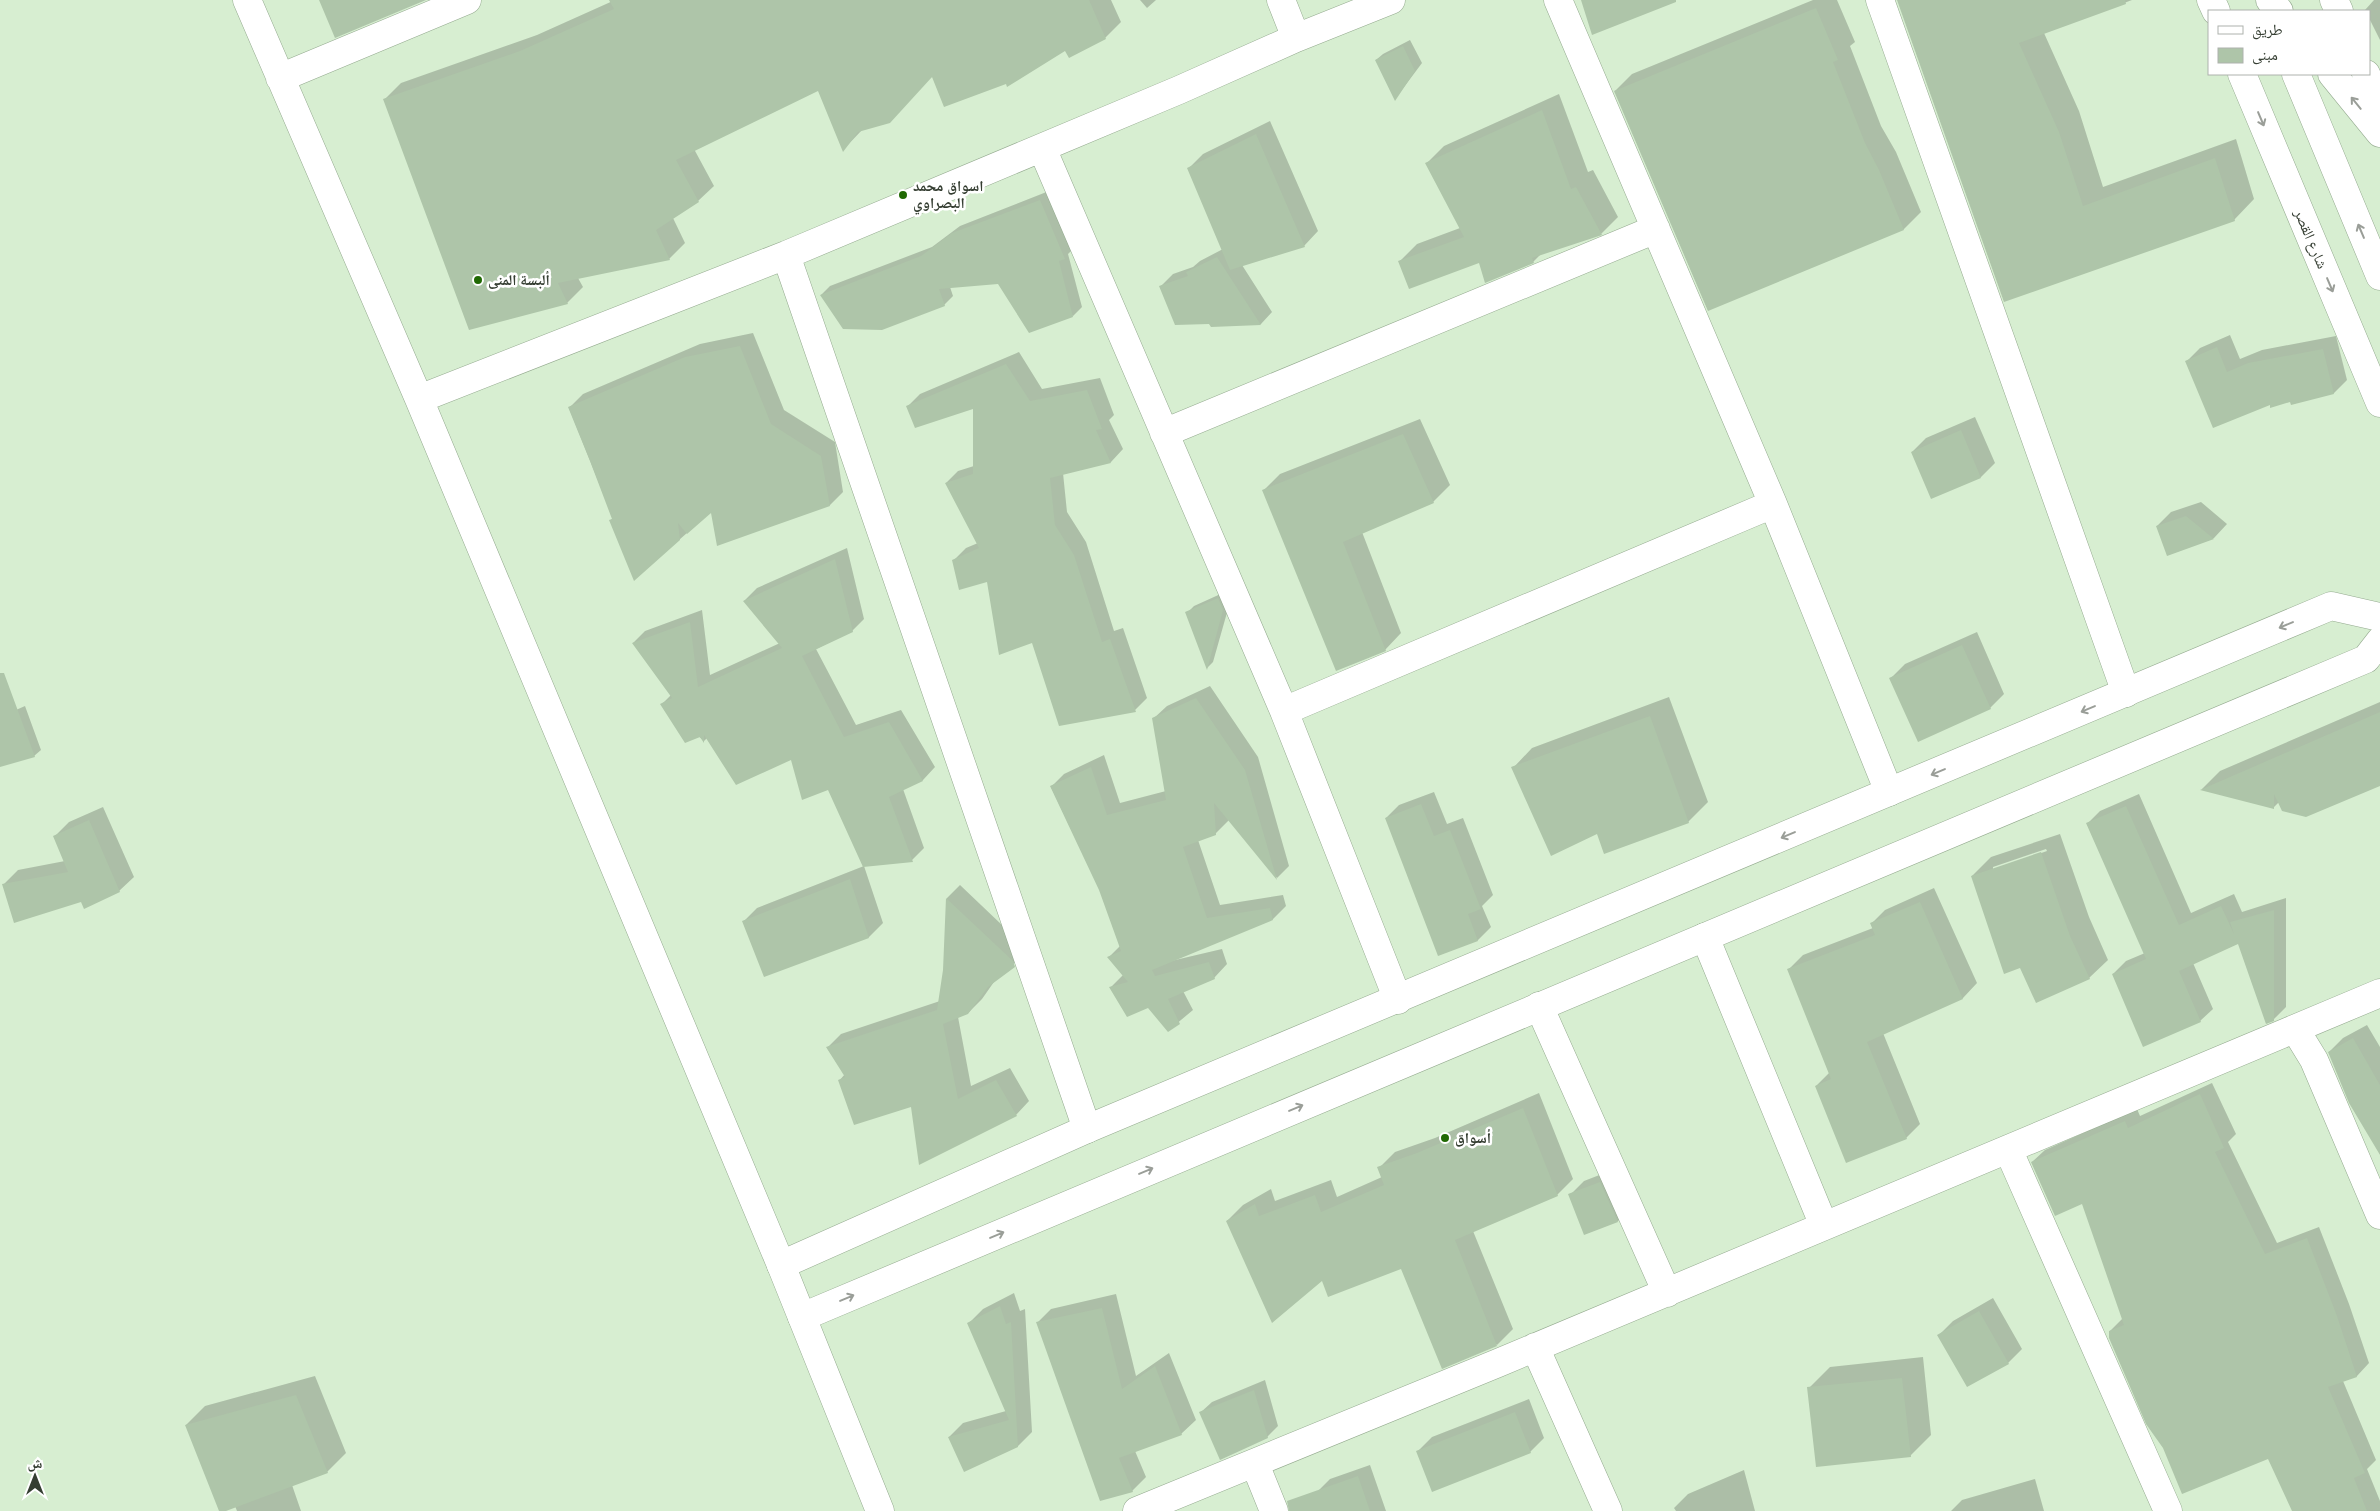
<svg xmlns="http://www.w3.org/2000/svg" width="2380" height="1511" font-family="'Varela Round','Noto Naskh Arabic',sans-serif">
	<rect width="100%" height="100%" fill="#d7eed1"/>
	<!-- shadow -->
	<path fill="#0003" fill-rule="evenodd" d="M 615,0 L 1111,0 L 1121,22 L 1105,38 L 1065,49 L 1006,82 L 933,76 L 862,130 L 843,150 L 819,89 L 694,149 L 714,186 L 698,201 L 673,218 L 685,243 L 669,259 L 578,278 L 583,287 L 567,303 L 385,99 L 401,83 L 537,35 Z
		M 1140,0 L 1156,0 L 1147,8 Z
		M 1813,0 L 1837,0 L 1855,42 L 1850,46 L 1881,126 L 1896,152 L 1921,212 L 1904,229 L 1708,310 L 1615,91 L 1632,74 Z
		M 1898,0 L 2132,0 L 2044,33 L 2079,111 L 2103,187 L 2236,139 L 2254,199 L 2234,220 L 2004,300 Z
		M 2374,0 L 2380,0 L 2380,40 L 2369,18 L 2369,11 L 2365,10 Z
		M 1410,40 L 1422,63 L 1395,99 L 1376,60 L 1383,54 Z
		M 1559,94 L 1588,172 L 1593,170 L 1618,217 L 1601,234 L 1542,253 L 1533,262 L 1400,261 L 1417,244 L 1460,228 L 1427,163 L 1444,146 Z
		M 1270,121 L 1318,231 L 1304,246 L 1242,265 L 1272,312 L 1261,324 L 1212,326 L 1161,286 L 1173,274 L 1193,267 L 1200,261 L 1223,249 L 1189,168 L 1203,154 Z
		M 1049,191 L 1073,249 L 1068,254 L 1082,307 L 1073,316 L 999,283 L 950,287 L 953,296 L 944,305 L 821,295 L 830,286 L 932,247 L 960,226 Z
		M 753,333 L 784,410 L 835,442 L 843,492 L 830,505 L 712,511 L 679,540 L 611,520 L 613,518 L 569,408 L 583,394 L 700,344 Z
		M 2230,335 L 2240,359 L 2262,350 L 2336,336 L 2347,380 L 2334,393 L 2292,404 L 2290,400 L 2270,403 L 2187,361 L 2200,348 Z
		M 1019,352 L 1042,389 L 1100,378 L 1114,415 L 1109,420 L 1123,449 L 1111,462 L 1063,473 L 1067,512 L 1086,542 L 1114,631 L 1123,628 L 1147,698 L 1135,710 L 1033,642 L 988,581 L 953,561 L 966,548 L 978,543 L 946,483 L 958,471 L 974,466 L 974,407 L 908,406 L 920,394 Z
		M 1975,417 L 1995,463 L 1981,477 L 1932,497 L 1912,452 L 1926,438 Z
		M 1420,419 L 1450,485 L 1433,502 L 1362,532 L 1401,633 L 1385,650 L 1264,490 L 1280,474 Z
		M 2201,502 L 2227,524 L 2214,538 L 2168,555 L 2157,526 L 2171,512 Z
		M 847,548 L 864,619 L 852,631 L 816,649 L 856,725 L 901,710 L 935,767 L 923,780 L 903,789 L 924,848 L 912,860 L 864,866 L 883,923 L 869,937 L 765,975 L 743,922 L 757,908 L 864,866 L 829,789 L 792,758 L 707,738 L 704,741 L 662,704 L 671,695 L 633,643 L 645,631 L 702,610 L 710,675 L 780,643 L 744,601 L 757,588 Z
		M 1225,592 L 1230,602 L 1213,662 L 1207,668 L 1187,613 L 1194,606 Z
		M 1977,632 L 2004,694 L 1990,708 L 1891,678 L 1905,664 Z
		M 1210,686 L 1258,757 L 1289,866 L 1277,878 L 1229,820 L 1215,834 L 1198,840 L 1220,905 L 1283,895 L 1286,906 L 1273,919 L 1171,961 L 1222,949 L 1227,964 L 1214,978 L 1183,991 L 1193,1010 L 1169,1030 L 1149,1006 L 1110,988 L 1123,975 L 1109,957 L 1121,945 L 1100,890 L 1051,787 L 1064,774 L 1104,755 L 1120,803 L 1166,791 L 1153,719 L 1167,706 Z
		M 1669,697 L 1708,802 L 1688,822 L 1513,768 L 1532,748 Z
		M 2380,702 L 2380,785 L 2279,802 L 2273,808 L 2202,789 L 2220,771 Z
		M 25,706 L 41,750 L 34,756 L 0,758 L 0,717 Z
		M 1434,792 L 1447,824 L 1463,818 L 1493,895 L 1482,906 L 1491,927 L 1478,940 L 1439,955 L 1386,818 L 1399,805 Z
		M 2139,794 L 2191,913 L 2234,894 L 2242,912 L 2286,898 L 2286,1007 L 2273,1020 L 2239,943 L 2193,963 L 2213,1009 L 2200,1021 L 2113,974 L 2126,961 L 2145,953 L 2087,824 L 2100,811 Z
		M 103,807 L 134,877 L 119,891 L 82,901 L 4,884 L 18,870 L 65,861 L 55,836 L 69,822 Z
		M 2060,834 L 2089,917 L 2108,960 L 2089,978 L 2021,967 L 1972,876 L 1991,857 ZM 2046,849 L 2047,851 L 1993,870 L 1993,867 Z
		M 960,885 L 1026,948 L 1027,952 L 996,979 L 982,999 L 968,1013 L 958,1017 L 971,1086 L 1010,1068 L 1029,1101 L 1016,1115 L 912,1105 L 839,1081 L 845,1074 L 827,1048 L 841,1034 L 940,1001 L 945,970 L 947,898 Z
		M 1934,888 L 1977,983 L 1963,998 L 1883,1033 L 1920,1124 L 1906,1138 L 1816,1086 L 1830,1072 L 1789,969 L 1803,955 L 1873,928 L 1871,924 L 1885,910 Z
		M 2367,1025 L 2380,1047 L 2380,1153 L 2329,1052 L 2343,1038 Z
		M 2212,1083 L 2236,1134 L 2228,1142 L 2277,1243 L 2319,1227 L 2349,1304 L 2369,1363 L 2357,1376 L 2343,1381 L 2376,1460 L 2367,1469 L 2380,1501 L 2380,1511 L 2294,1511 L 2269,1457 L 2165,1448 L 2110,1331 L 2123,1318 L 2083,1202 L 2032,1162 L 2045,1150 L 2137,1109 L 2140,1116 Z
		M 1539,1093 L 1573,1179 L 1557,1195 L 1473,1231 L 1513,1329 L 1497,1345 L 1402,1267 L 1322,1279 L 1227,1221 L 1243,1205 L 1271,1189 L 1275,1201 L 1331,1180 L 1337,1197 L 1382,1177 L 1379,1168 L 1395,1152 L 1435,1138 Z
		M 1615,1169 L 1632,1207 L 1618,1221 L 1585,1234 L 1570,1195 L 1584,1181 Z
		M 1014,1293 L 1020,1311 L 1025,1309 L 1032,1432 L 1018,1446 L 949,1437 L 963,1423 L 1006,1411 L 969,1323 L 983,1309 Z
		M 1116,1294 L 1136,1376 L 1169,1353 L 1196,1420 L 1181,1434 L 1135,1451 L 1146,1477 L 1132,1491 L 1037,1323 L 1051,1309 Z
		M 1993,1298 L 2022,1349 L 2008,1363 L 1939,1335 L 1953,1321 Z
		M 1923,1357 L 1931,1435 L 1910,1456 L 1809,1388 L 1830,1367 Z
		M 315,1376 L 346,1453 L 327,1472 L 292,1485 L 301,1511 L 237,1511 L 235,1506 L 220,1511 L 186,1425 L 205,1406 Z
		M 1265,1380 L 1278,1426 L 1267,1437 L 1200,1413 L 1212,1402 Z
		M 1529,1399 L 1544,1438 L 1530,1452 L 1418,1451 L 1432,1437 Z
		M 1370,1465 L 1386,1511 L 1325,1511 L 1318,1491 L 1330,1479 Z
		M 1744,1470 L 1755,1511 L 1676,1511 L 1674,1508 L 1688,1494 Z
		M 2035,1479 L 2044,1511 L 1951,1511 L 1962,1500 Z"/>
	<!-- building -->
	<path fill="#aec5a9" d="M 319,0 L 426,0 L 335,38 Z
		M 609,0 L 1089,0 L 1106,39 L 1069,58 L 1065,51 L 1007,87 L 1006,84 L 944,107 L 932,77 L 890,123 L 858,132 L 843,152 L 818,91 L 676,160 L 699,202 L 656,230 L 670,260 L 558,283 L 568,304 L 469,330 L 383,99 L 520,51 L 614,9 Z
		M 1581,0 L 1676,0 L 1676,2 L 1592,35 Z
		M 1897,0 L 2125,0 L 2126,4 L 2019,43 L 2059,132 L 2083,206 L 2215,158 L 2235,221 L 2004,302 Z
		M 1816,8 L 1838,60 L 1833,62 L 1865,143 L 1879,170 L 1904,230 L 1708,311 L 1614,91 Z
		M 1403,46 L 1415,71 L 1395,101 L 1375,60 Z
		M 1542,110 L 1571,189 L 1576,187 L 1602,235 L 1532,258 L 1534,263 L 1485,283 L 1479,263 L 1409,289 L 1398,261 L 1464,237 L 1425,163 Z
		M 1256,134 L 1305,247 L 1230,270 L 1187,168 Z
		M 1040,200 L 1065,259 L 1059,261 L 1073,317 L 1029,333 L 998,284 L 939,289 L 945,306 L 882,330 L 843,329 L 820,295 L 921,256 L 952,233 Z
		M 1217,257 L 1261,325 L 1211,327 L 1209,324 L 1175,325 L 1159,286 L 1188,276 L 1186,272 Z
		M 740,346 L 771,424 L 821,456 L 830,506 L 717,546 L 711,513 L 687,534 L 678,523 L 680,540 L 634,581 L 609,520 L 612,519 L 590,461 L 568,407 L 685,357 Z
		M 2217,347 L 2227,372 L 2248,363 L 2323,349 L 2334,394 L 2291,405 L 2290,402 L 2270,408 L 2270,405 L 2213,428 L 2185,361 Z
		M 1006,364 L 1030,401 L 1087,390 L 1102,429 L 1096,430 L 1111,463 L 1050,478 L 1055,525 L 1074,555 L 1102,642 L 1110,639 L 1136,712 L 1059,726 L 1032,643 L 999,655 L 987,582 L 959,590 L 952,560 L 979,548 L 945,483 L 973,474 L 973,409 L 915,428 L 906,406 Z
		M 1961,430 L 1981,478 L 1931,499 L 1911,452 Z
		M 1403,434 L 1434,503 L 1343,542 L 1386,651 L 1336,671 L 1262,490 Z
		M 2186,516 L 2214,539 L 2167,556 L 2156,526 Z
		M 835,559 L 853,632 L 802,656 L 844,737 L 889,722 L 923,781 L 889,797 L 913,862 L 863,867 L 828,790 L 802,800 L 791,760 L 736,785 L 704,735 L 704,743 L 700,737 L 685,743 L 660,704 L 672,698 L 632,643 L 690,622 L 698,687 L 782,648 L 743,601 Z
		M 1218,598 L 1223,610 L 1207,670 L 1185,612 Z
		M 1962,645 L 1991,709 L 1918,742 L 1889,678 Z
		M 0,673 L 4,673 L 35,757 L 0,767 Z
		M 1196,698 L 1245,770 L 1277,880 L 1214,803 L 1216,835 L 1183,847 L 1207,918 L 1270,908 L 1273,920 L 1152,970 L 1155,976 L 1209,962 L 1215,979 L 1168,999 L 1180,1024 L 1168,1032 L 1148,1008 L 1127,1017 L 1109,987 L 1128,982 L 1107,957 L 1121,951 L 1099,890 L 1050,786 L 1091,767 L 1107,815 L 1166,800 L 1152,718 Z
		M 2380,712 L 2380,786 L 2306,817 L 2282,811 L 2274,794 L 2274,809 L 2200,790 Z
		M 1650,716 L 1689,823 L 1604,854 L 1597,834 L 1551,856 L 1511,767 Z
		M 1421,804 L 1434,836 L 1450,830 L 1481,909 L 1468,914 L 1478,941 L 1438,956 L 1385,818 Z
		M 2126,806 L 2179,925 L 2221,906 L 2234,934 L 2230,922 L 2274,910 L 2274,1021 L 2266,1024 L 2238,944 L 2179,971 L 2201,1022 L 2143,1047 L 2112,974 L 2146,959 L 2086,823 Z
		M 89,820 L 120,892 L 84,909 L 81,902 L 14,923 L 2,884 L 68,872 L 53,836 Z
		M 2041,852 L 2070,936 L 2090,979 L 2036,1003 L 2020,968 L 2004,974 L 1971,876 Z
		M 850,879 L 869,938 L 764,977 L 742,921 Z
		M 946,898 L 1013,961 L 1015,967 L 988,987 L 968,1014 L 943,1024 L 958,1099 L 996,1080 L 1017,1116 L 919,1165 L 911,1107 L 854,1125 L 838,1080 L 845,1077 L 826,1047 L 937,1010 L 943,970 Z
		M 1920,902 L 1963,999 L 1867,1042 L 1907,1139 L 1846,1163 L 1815,1086 L 1831,1079 L 1787,969 L 1875,935 L 1870,923 Z
		M 2353,1038 L 2380,1085 L 2380,1155 L 2349,1103 L 2328,1052 Z
		M 2200,1094 L 2224,1148 L 2215,1152 L 2265,1254 L 2307,1238 L 2337,1316 L 2357,1377 L 2328,1387 L 2365,1473 L 2354,1478 L 2367,1511 L 2292,1511 L 2268,1459 L 2182,1494 L 2163,1448 L 2146,1424 L 2109,1338 L 2109,1331 L 2124,1325 L 2082,1204 L 2055,1216 L 2031,1162 L 2125,1121 L 2128,1128 Z
		M 1523,1108 L 1558,1196 L 1455,1240 L 1497,1346 L 1442,1369 L 1401,1269 L 1328,1297 L 1322,1281 L 1272,1323 L 1226,1221 L 1255,1204 L 1259,1216 L 1315,1195 L 1321,1212 L 1384,1185 L 1377,1167 L 1417,1153 Z
		M 1600,1182 L 1618,1222 L 1584,1235 L 1568,1194 Z
		M 1000,1306 L 1006,1324 L 1011,1322 L 1018,1447 L 964,1472 L 948,1437 L 1009,1420 L 967,1323 Z
		M 1102,1308 L 1122,1389 L 1155,1366 L 1182,1435 L 1119,1458 L 1133,1492 L 1100,1501 L 1036,1322 Z
		M 1979,1311 L 2009,1364 L 1967,1387 L 1937,1335 Z
		M 1902,1378 L 1911,1457 L 1816,1467 L 1807,1387 Z
		M 1254,1390 L 1268,1438 L 1220,1460 L 1199,1412 Z
		M 296,1395 L 328,1473 L 226,1511 L 219,1511 L 185,1425 Z
		M 1515,1412 L 1531,1453 L 1432,1492 L 1416,1451 Z
		M 1358,1476 L 1370,1511 L 1289,1511 L 1287,1501 Z"/>
	<g fill="none" stroke-linecap="round" stroke-linejoin="round">
		<defs>
			<path id="minor" d="M 247,0 L 419,399 L 781,1265 L 880,1511
				M 1281,0 L 1296,38
				M 1558,0 L 1773,504 L 1889,792
				M 1880,0 L 2126,693
				M 2334,0 L 2339,11
				M 2366,74 L 2380,106
				M 280,78 L 467,0
				M 1042,148 L 1284,711 L 1398,1000
				M 786,255 L 1087,1129
				M 419,399 L 786,255 L 1179,90 L 1296,38 L 1391,0
				M 1164,433 L 1656,229
				M 1284,711 L 1773,504
				M 1705,937 L 1824,1226
				M 1539,1006 L 1667,1293
				M 2295,1029 L 2314,1060 L 2380,1215
				M 2008,1149 L 2168,1511
				M 1535,1347 L 1608,1511
				M 1255,1464 L 1274,1511
				M 1137,1511 L 1498,1363 L 2380,993"/>
			<path id="tertiary" d="M 2211,0 L 2216,11
				M 2270,0 L 2279,11
				M 2242,74 L 2380,403
				M 2296,74 L 2380,276
				M 2332,74 L 2380,133
				M 781,1265 L 1087,1129 L 2331,606 L 2380,617
				M 802,1317 L 2366,659 L 2380,641"/>
		</defs>
		<!-- minor casing -->
		<use href="#minor" stroke="#94aa8f" stroke-width="29"/>
		<!-- tertiary casing -->
		<use href="#tertiary" stroke="#94aa8f" stroke-width="29"/>
		<!-- minor -->
		<use href="#minor" stroke="#fff" stroke-width="28"/>
		<!-- tertiary -->
		<use href="#tertiary" stroke="#fff" stroke-width="28"/>
	</g>
	<!-- one-way arrows -->
	<defs><path id="oneway-shaft" d="M-6 0H5M1.5-3L5.5 0L1.5 3" fill="none" stroke-width="1.6" stroke-linecap="round" stroke-linejoin="round" transform="scale(1.25)"/></defs>
	<g stroke="#9a9e98">
		<use href="#oneway-shaft" transform="translate(2356 103) rotate(-129)"/>
		<use href="#oneway-shaft" transform="translate(2261 119) rotate(67)"/>
		<use href="#oneway-shaft" transform="translate(2361 231) rotate(-113)"/>
		<use href="#oneway-shaft" transform="translate(2330 285) rotate(67)"/>
		<use href="#oneway-shaft" transform="translate(2286 625) rotate(157)"/>
		<use href="#oneway-shaft" transform="translate(2088 709) rotate(157)"/>
		<use href="#oneway-shaft" transform="translate(1938 772) rotate(157)"/>
		<use href="#oneway-shaft" transform="translate(1788 835) rotate(157)"/>
		<use href="#oneway-shaft" transform="translate(1296 1108) rotate(-23)"/>
		<use href="#oneway-shaft" transform="translate(1146 1171) rotate(-23)"/>
		<use href="#oneway-shaft" transform="translate(997 1235) rotate(-23)"/>
		<use href="#oneway-shaft" transform="translate(847 1298) rotate(-23)"/>
	</g>
	<!-- markers -->
	<g fill="#206903" stroke="#fff" stroke-width="2">
		<circle cx="903" cy="195" r="5"/>
		<circle cx="478" cy="280" r="5"/>
		<circle cx="1445" cy="1138" r="5"/>
	</g>
	<g text-anchor="middle" dominant-baseline="central" stroke-width="5" stroke-linejoin="round" paint-order="stroke">
		<!-- poi labels -->
		<g font-size="15" font-weight="bold" fill="#353e32" stroke="#fff" text-anchor="start">
			<text x="913" y="186">اسواق محمد<tspan x="913" dy="17">البصراوي</tspan></text>
			<text x="488" y="280">ألبسة المنى</text>
			<text x="1455" y="1138">أسواق</text>
		</g>
		<!-- street labels -->
		<g font-size="15" fill="#353e32" stroke="#fff">
			<text transform="translate(2311 239) rotate(67)">شارع القصر</text>
		</g>
	</g>
	<!-- legend -->
	<rect x="2208" y="10" width="162" height="65" fill="#ffffff" stroke="#aeb2ad"/>
	<rect x="2218" y="26" width="25" height="8" fill="#ffffff" stroke="#aeb2ad"/>
	<text x="2252" y="35" font-size="15" fill="#353e32">طريق</text>
	<rect x="2218" y="48" width="25" height="15" fill="#aec5a9" stroke="#aeb2ad"/>
	<text x="2252" y="60" font-size="15" fill="#353e32">مبنى</text>
	<!-- north arrow -->
	<g transform="translate(35 1476)" stroke="#ffffff" stroke-width="4" paint-order="stroke">
	<path d="M0-4L9 19L0 12L-9 19Z" fill="#353e32"/>
	<text y="-8" font-size="14" font-weight="bold" text-anchor="middle" fill="#353e32">ش</text>
	</g>
</svg>
